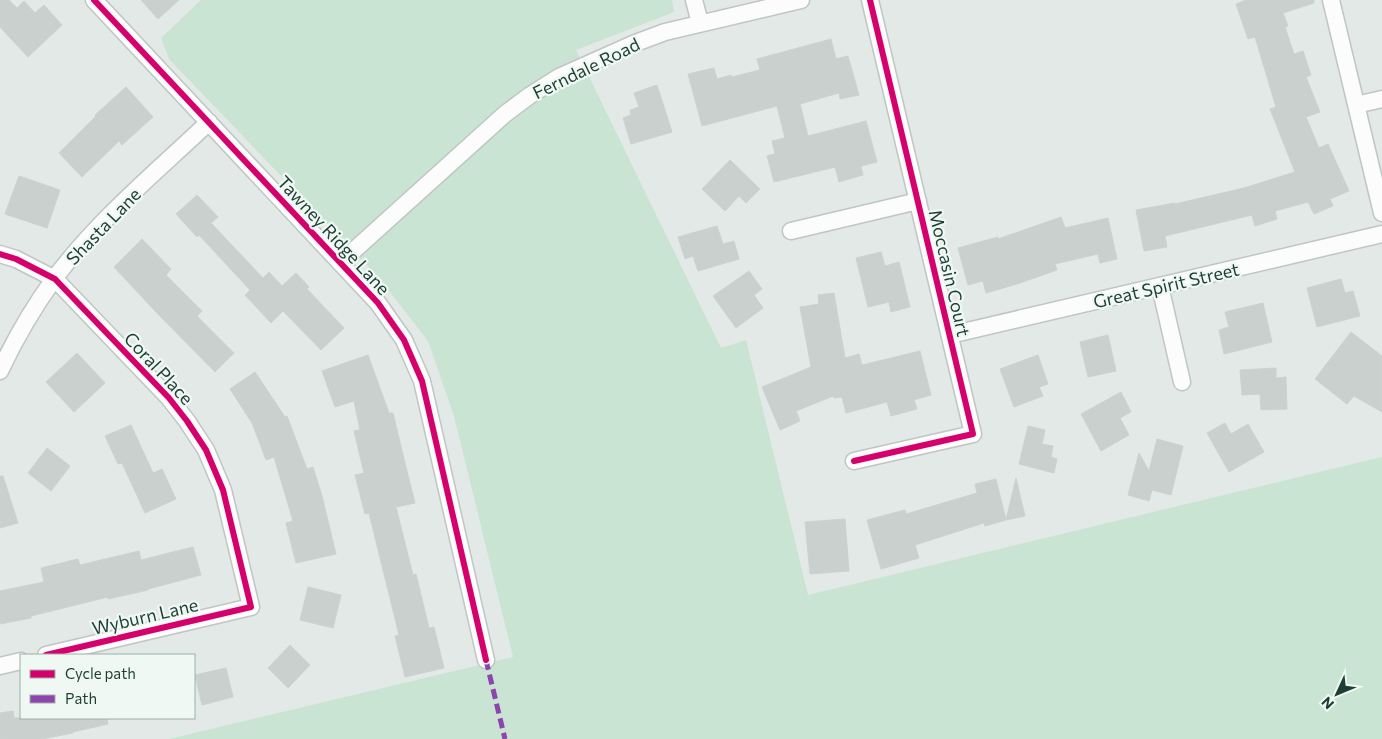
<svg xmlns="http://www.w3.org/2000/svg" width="1382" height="739" font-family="Commissioner,sans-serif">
	<rect width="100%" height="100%" fill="#e2e9e6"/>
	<!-- green -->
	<path fill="#c9e4d2" d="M 201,0 L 672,0 L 674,12 L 576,50 L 721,348 L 746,340 L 808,595 L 1382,457 L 1382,739 L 169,739 L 513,657 L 454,416 L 428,341 L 380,279 L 169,59 L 161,38 Z"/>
	<!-- building -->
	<path fill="#c9d0cd" stroke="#cbd2cf" d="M 0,0 L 9,0 L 17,8 L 24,1 L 35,13 L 44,5 L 62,25 L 28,57 L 0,27 Z
		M 141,0 L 179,0 L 158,19 Z
		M 1246,0 L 1314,0 L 1314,3 L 1283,13 L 1288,26 L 1285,27 L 1294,54 L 1303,51 L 1311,75 L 1306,77 L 1320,112 L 1306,117 L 1319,148 L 1328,144 L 1349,191 L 1330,199 L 1333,206 L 1314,214 L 1308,202 L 1275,211 L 1277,219 L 1255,226 L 1252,215 L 1165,236 L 1167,247 L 1144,251 L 1136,210 L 1175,203 L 1175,204 L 1244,188 L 1295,172 L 1270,109 L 1276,107 L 1255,37 L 1248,39 L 1236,4 Z
		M 831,39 L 836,59 L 848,56 L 859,95 L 840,99 L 839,93 L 800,104 L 808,136 L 866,121 L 877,162 L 861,166 L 863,175 L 839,182 L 835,167 L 774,182 L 767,156 L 775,154 L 772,141 L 785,138 L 777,106 L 702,126 L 688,74 L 714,68 L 717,79 L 731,75 L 732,77 L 760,70 L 757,59 Z
		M 657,85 L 672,132 L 631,144 L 623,118 L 631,115 L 630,110 L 639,107 L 634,93 Z
		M 126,87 L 153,117 L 122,145 L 119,141 L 82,177 L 59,153 L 96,116 L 95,115 Z
		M 730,160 L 760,189 L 746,203 L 739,196 L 725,211 L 702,189 Z
		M 19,176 L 60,190 L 47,228 L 5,214 Z
		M 197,195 L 218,217 L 211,223 L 263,278 L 269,272 L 282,286 L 296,273 L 309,287 L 307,289 L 344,328 L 321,350 L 283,311 L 271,323 L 245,295 L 250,290 L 199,235 L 197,237 L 176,214 Z
		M 1061,217 L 1065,228 L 1108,218 L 1117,259 L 1100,263 L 1098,254 L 1055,264 L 1057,270 L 1017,284 L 986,293 L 983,281 L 968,285 L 958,248 L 998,237 L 998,239 Z
		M 717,226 L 723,244 L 734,241 L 739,259 L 698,271 L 693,256 L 685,259 L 678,237 Z
		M 142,239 L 171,269 L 166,275 L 202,311 L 197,316 L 234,353 L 215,372 L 155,311 L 114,267 Z
		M 881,252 L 885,266 L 899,262 L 910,307 L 891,312 L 889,302 L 868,307 L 856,258 Z
		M 749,271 L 762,289 L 754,295 L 763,308 L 736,328 L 713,296 Z
		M 1341,279 L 1345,293 L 1353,291 L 1360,316 L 1317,327 L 1307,288 Z
		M 834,293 L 845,358 L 859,354 L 862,365 L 920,351 L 931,395 L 914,400 L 917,409 L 891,416 L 887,402 L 846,413 L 842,397 L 834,398 L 833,396 L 796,411 L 800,421 L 780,430 L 762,387 L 811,367 L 800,307 L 819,304 L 818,295 Z
		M 1263,303 L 1272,342 L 1224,354 L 1219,330 L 1229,327 L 1225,312 Z
		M 1351,332 L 1382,356 L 1382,412 L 1354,396 L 1347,404 L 1315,379 Z
		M 1108,335 L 1116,371 L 1088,377 L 1080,342 Z
		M 77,353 L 105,383 L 74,412 L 46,382 Z
		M 368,355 L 389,413 L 393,413 L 405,463 L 415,503 L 396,507 L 413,575 L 416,574 L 429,628 L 434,627 L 444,668 L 405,677 L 395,636 L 399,635 L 369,513 L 365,514 L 355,475 L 364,473 L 354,431 L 360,430 L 354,401 L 335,407 L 322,371 Z
		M 1038,355 L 1048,384 L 1039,387 L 1043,396 L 1014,407 L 1000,369 Z
		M 1276,368 L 1276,378 L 1286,377 L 1287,409 L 1261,410 L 1260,394 L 1242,395 L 1240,370 Z
		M 255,372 L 285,417 L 287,416 L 307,469 L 313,467 L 322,496 L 336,554 L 296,563 L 286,523 L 293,521 L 274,457 L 266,460 L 252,423 L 230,389 Z
		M 1121,392 L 1131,412 L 1120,418 L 1129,435 L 1101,451 L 1081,414 Z
		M 1225,423 L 1231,434 L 1248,424 L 1264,452 L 1229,472 L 1207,433 Z
		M 131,425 L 153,473 L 162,469 L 176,499 L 145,513 L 122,463 L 118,464 L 105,436 Z
		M 1028,426 L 1045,430 L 1042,444 L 1053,446 L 1051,457 L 1057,459 L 1054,473 L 1019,464 Z
		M 1157,439 L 1183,446 L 1171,495 L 1152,490 L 1149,501 L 1128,495 L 1139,453 L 1149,471 Z
		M 47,448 L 70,466 L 51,491 L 28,473 Z
		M 0,476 L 3,476 L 18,523 L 0,528 Z
		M 1016,478 L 1025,516 L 1006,520 Z
		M 996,479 L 1006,520 L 985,526 L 984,523 L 915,545 L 919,558 L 881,569 L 867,520 L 905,510 L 906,514 L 977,493 L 975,484 Z
		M 845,519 L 849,571 L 810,574 L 805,522 Z
		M 193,547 L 201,575 L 148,589 L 148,590 L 108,599 L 108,597 L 31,616 L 31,618 L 0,624 L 0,591 L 44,582 L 41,568 L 78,559 L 80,565 L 139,551 L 141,560 Z
		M 308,587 L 341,595 L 333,628 L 300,620 Z
		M 290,645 L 310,665 L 288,688 L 268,668 Z
		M 226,668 L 233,697 L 202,705 L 195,675 Z
		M 13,711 L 14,718 L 107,718 L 108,724 L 73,732 L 73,733 L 42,739 L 0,739 L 0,713 Z"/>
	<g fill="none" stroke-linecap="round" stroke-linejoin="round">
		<defs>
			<path id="minor" d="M 94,0 L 378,303 L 404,340 L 422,381 L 486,660
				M 694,0 L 700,23
				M 1331,0 L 1382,213
				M 1356,105 L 1382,99
				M 791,231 L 918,201
				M 0,254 L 16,259 L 55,279 L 169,398 L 187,421 L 206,450 L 223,490 L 251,607 L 46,655
				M 340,263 L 505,114 L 529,96 L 559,77 L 633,44 L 665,32 L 801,0
				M 1160,286 L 1182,382
				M 950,335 L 1382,234
				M 0,371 C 15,339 33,308 54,279 C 98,220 156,172 209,122
				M 854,461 L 973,434 L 870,0
				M 0,666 L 21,661"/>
		</defs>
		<!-- minor casing -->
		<use href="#minor" stroke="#bfc6c3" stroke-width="19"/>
		<!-- minor -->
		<use href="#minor" stroke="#fbfcfb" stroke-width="16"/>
		<!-- quiet -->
		<path stroke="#8e44ad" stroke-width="5" stroke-dasharray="10 5" stroke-linecap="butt" d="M 486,660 L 505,739"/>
		<defs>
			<path id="cycleway" d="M 94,0 L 378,303 L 404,340 L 422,381 L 486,660
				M 0,254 L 16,259 L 55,279 L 169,398 L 187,421 L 206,450 L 223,490 L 251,607 L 46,655
				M 854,461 L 973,434 L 870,0"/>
		</defs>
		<!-- cycleway casing -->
		<use href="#cycleway" stroke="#f0f8f4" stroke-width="9"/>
		<!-- cycleway -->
		<use href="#cycleway" stroke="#d6006c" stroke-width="6"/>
	</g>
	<g text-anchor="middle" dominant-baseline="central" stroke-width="4.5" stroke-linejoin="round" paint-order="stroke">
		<!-- street labels -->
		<g font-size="18" fill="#1e3e35" stroke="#f0f8f4">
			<text transform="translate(586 68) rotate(-26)">Ferndale Road</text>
			<text transform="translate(103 226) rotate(-46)">Shasta Lane</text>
			<text transform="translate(334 235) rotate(47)">Tawney Ridge Lane</text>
			<text transform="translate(950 273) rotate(77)">Moccasin Court</text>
			<text transform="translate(1166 285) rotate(-13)">Great Spirit Street</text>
			<text transform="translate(159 368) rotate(47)">Coral Place</text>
			<text transform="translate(145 616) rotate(-13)">Wyburn Lane</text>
		</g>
	</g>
	<!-- legend -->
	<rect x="20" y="654" width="175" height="65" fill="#f0f8f4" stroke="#9caea8"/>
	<rect x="30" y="670" width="25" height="8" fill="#d6006c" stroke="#9caea8"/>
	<text x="65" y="679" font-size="15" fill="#1e3e35">Cycle path</text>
	<rect x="30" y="695" width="25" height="8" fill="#8e44ad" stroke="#9caea8"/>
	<text x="65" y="704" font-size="15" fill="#1e3e35">Path</text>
	<!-- north arrow -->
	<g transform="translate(1337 694) rotate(226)" stroke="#f0f8f4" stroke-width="4" paint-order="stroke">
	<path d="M0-4L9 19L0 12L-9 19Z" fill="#1e3e35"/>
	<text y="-8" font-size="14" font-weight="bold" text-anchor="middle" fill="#1e3e35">N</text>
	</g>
</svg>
